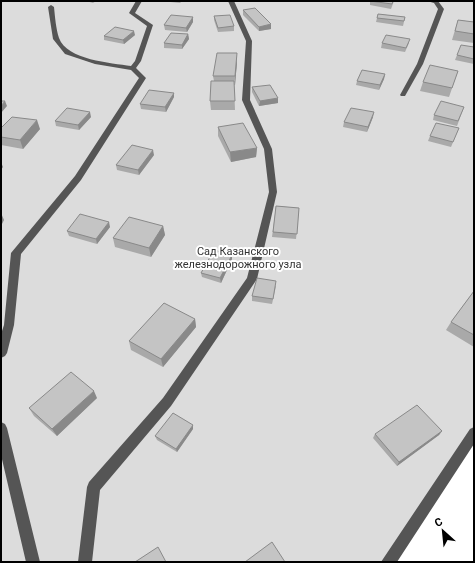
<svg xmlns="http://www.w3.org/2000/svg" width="475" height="563" font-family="Roboto,sans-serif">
	<rect width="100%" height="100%" fill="#fff"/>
	<!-- green -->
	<path fill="#dcdcdc" d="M 1,1 L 474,1 L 474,433 L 388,562 L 1,562 Z"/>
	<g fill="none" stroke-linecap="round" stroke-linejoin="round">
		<!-- minor -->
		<path fill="#555" fill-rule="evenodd" d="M 136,1 L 142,1 L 135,13 L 153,25 L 141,61 L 136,68 L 146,78 L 81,180 L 21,254 L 14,325 L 7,353 L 5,356 L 1,358 L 1,334 L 4,325 L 11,253 L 75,176 L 139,78 L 131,70 L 95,64 L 65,54 L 53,39 L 48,7 L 51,5 L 54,7 C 55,17 56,29 59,38 C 67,60 111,63 131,66 L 135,61 L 147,26 L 129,13 Z
			M 228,1 L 234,1 L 252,41 L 250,100 L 272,149 L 277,192 L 257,279 L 171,406 L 100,490 L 92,562 L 78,562 L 87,487 L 89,482 L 163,398 L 247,278 L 269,192 L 264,149 L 242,100 L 246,41 Z
			M 427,1 L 438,1 L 444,9 L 423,64 L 405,96 L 401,96 L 400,95 L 417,64 L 438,9 L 434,3 Z
			M 1,422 L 5,424 L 7,428 L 40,562 L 26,562 L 1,455 Z
			M 474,427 L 474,444 L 397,562 L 381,562 L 470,429 Z"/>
	</g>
	<!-- wall -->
	<path fill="#a9a9a9" d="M 86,1 L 96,1 L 93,3 Z
		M 161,1 L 182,1 L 180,3 Z
		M 370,1 L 394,1 L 391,9 L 370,5 Z
		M 243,10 L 271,29 L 259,31 L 243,15 Z
		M 378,14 L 405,17 L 403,26 L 376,22 Z
		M 214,16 L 234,26 L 234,31 L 218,32 L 214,20 Z
		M 458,20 L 474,22 L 474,43 L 452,40 Z
		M 193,22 L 187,32 L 165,30 L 164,25 Z
		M 188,34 L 189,39 L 182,49 L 164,48 L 164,43 Z
		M 135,35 L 124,44 L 104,40 L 104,36 Z
		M 382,43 L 409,43 L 405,52 L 381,48 Z
		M 474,47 L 474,64 L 455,60 L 457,55 Z
		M 237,62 L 235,85 L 234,85 L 235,110 L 211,110 L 210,101 L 214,81 L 213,76 Z
		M 458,71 L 449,97 L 420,91 L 423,82 Z
		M 385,74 L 384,79 L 379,90 L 356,85 L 357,81 Z
		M 252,87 L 278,103 L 259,106 L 252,92 Z
		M 174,97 L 166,112 L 141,109 L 140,104 Z
		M 464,107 L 457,126 L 433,120 L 434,115 Z
		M 91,117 L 79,130 L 56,126 L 55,121 Z
		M 373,117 L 367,132 L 343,127 L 344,122 Z
		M 218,127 L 257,148 L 256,157 L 231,162 L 218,136 Z
		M 1,128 L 40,129 L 23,149 L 1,145 Z
		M 459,128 L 451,147 L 428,141 L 430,136 Z
		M 154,155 L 139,175 L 117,170 L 116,165 Z
		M 276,206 L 299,208 L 296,239 L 272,237 Z
		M 163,226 L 165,235 L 151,257 L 115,247 L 113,238 Z
		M 110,227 L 97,244 L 69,236 L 67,231 Z
		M 232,259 L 221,283 L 202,277 L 201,273 Z
		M 276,286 L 272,304 L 252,301 L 252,296 Z
		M 474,291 L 474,347 L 446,330 L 451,322 Z
		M 195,319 L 196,327 L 163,367 L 131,350 L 129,341 Z
		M 97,398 L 57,436 L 34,416 L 29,408 Z
		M 193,429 L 177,452 L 157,440 L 155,436 Z
		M 442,431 L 439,435 L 397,466 L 373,438 L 375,434 Z"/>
	<!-- shaded-wall -->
	<path fill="#898989" d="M 193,17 L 193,22 L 187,32 L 186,28 Z
		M 271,24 L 271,29 L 259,31 L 259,27 Z
		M 134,31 L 135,35 L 124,44 L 123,40 Z
		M 188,34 L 189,39 L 182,49 L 182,45 Z
		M 237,53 L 237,62 L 235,85 L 235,76 Z
		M 385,74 L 384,79 L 379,90 L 380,85 Z
		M 174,93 L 174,97 L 166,112 L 165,107 Z
		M 278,98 L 278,103 L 259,106 L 260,101 Z
		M 5,101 L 7,106 L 1,113 L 1,106 Z
		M 90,112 L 91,117 L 79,130 L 78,125 Z
		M 374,112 L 373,117 L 367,132 L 368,127 Z
		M 37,120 L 40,129 L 23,149 L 20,140 Z
		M 257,148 L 256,157 L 231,162 L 230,152 Z
		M 153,150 L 154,155 L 139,175 L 138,170 Z
		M 1,162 L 3,167 L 1,170 Z
		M 1,213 L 4,220 L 1,226 Z
		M 109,222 L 110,227 L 97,244 L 96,239 Z
		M 163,226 L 165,235 L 151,257 L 149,248 Z
		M 232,255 L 232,259 L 221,283 L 220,278 Z
		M 195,319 L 196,327 L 163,367 L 161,359 Z
		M 94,391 L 97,398 L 57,436 L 52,429 Z
		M 193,425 L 193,429 L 177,452 L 176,449 Z
		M 442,431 L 439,435 L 397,466 L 399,462 Z"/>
	<!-- building -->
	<path fill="#c4c4c4" stroke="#898989" d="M 370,1 L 393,1 L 392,4 Z
		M 255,8 L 271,24 L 259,27 L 243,10 Z
		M 378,14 L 405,17 L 404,21 L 377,18 Z
		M 171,15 L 193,17 L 186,28 L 164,25 Z
		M 230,15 L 234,26 L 218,28 L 214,16 Z
		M 458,20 L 474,22 L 474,34 L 455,31 Z
		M 115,27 L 134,31 L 123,40 L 104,36 Z
		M 171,33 L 188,34 L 182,45 L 164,43 Z
		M 386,35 L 410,39 L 406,48 L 382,43 Z
		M 461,45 L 474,47 L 474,59 L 457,55 Z
		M 217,53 L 237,53 L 235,76 L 213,76 Z
		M 430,65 L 458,71 L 452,88 L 423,82 Z
		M 362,70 L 385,74 L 380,85 L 357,81 Z
		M 211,81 L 234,81 L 235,101 L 210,101 Z
		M 270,85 L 278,98 L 260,101 L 252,87 Z
		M 149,90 L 174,93 L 165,107 L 140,104 Z
		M 1,101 L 5,101 L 1,106 Z
		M 441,101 L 464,107 L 458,121 L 434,115 Z
		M 67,108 L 90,112 L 78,125 L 55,121 Z
		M 351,108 L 374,112 L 368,127 L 344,122 Z
		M 12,117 L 37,120 L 20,140 L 1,137 L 1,128 Z
		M 243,123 L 257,148 L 230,152 L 218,127 Z
		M 436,123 L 459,128 L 453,142 L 430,136 Z
		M 132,145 L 153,150 L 138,170 L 116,165 Z
		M 276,206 L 299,208 L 297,234 L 273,232 Z
		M 80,214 L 109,222 L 96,239 L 67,231 Z
		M 129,217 L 163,226 L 149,248 L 113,238 Z
		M 214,250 L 232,255 L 220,278 L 201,273 Z
		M 257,278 L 276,281 L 273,299 L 252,296 Z
		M 474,291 L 474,335 L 451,322 Z
		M 164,303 L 195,319 L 161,359 L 129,341 Z
		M 71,372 L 94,391 L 52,429 L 29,408 Z
		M 417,405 L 442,431 L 399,462 L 375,434 Z
		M 173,413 L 193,425 L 176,449 L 155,436 Z
		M 272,542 L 285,562 L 245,562 Z
		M 158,547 L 166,562 L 135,562 Z"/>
	<g text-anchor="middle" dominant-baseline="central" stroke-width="4" stroke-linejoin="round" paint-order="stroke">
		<!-- park labels -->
		<g font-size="11" fill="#333" stroke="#fff">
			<text x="238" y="251">Сад Казанского<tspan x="238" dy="13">железнодорожного узла</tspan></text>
		</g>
	</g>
	<!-- border -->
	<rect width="475" height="563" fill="none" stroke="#000000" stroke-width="4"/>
	<!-- north arrow -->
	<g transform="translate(443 531) rotate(333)" stroke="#ffffff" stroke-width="3" paint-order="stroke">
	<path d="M0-3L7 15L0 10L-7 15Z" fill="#000000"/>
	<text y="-6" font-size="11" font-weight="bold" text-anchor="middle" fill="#000000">С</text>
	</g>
</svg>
